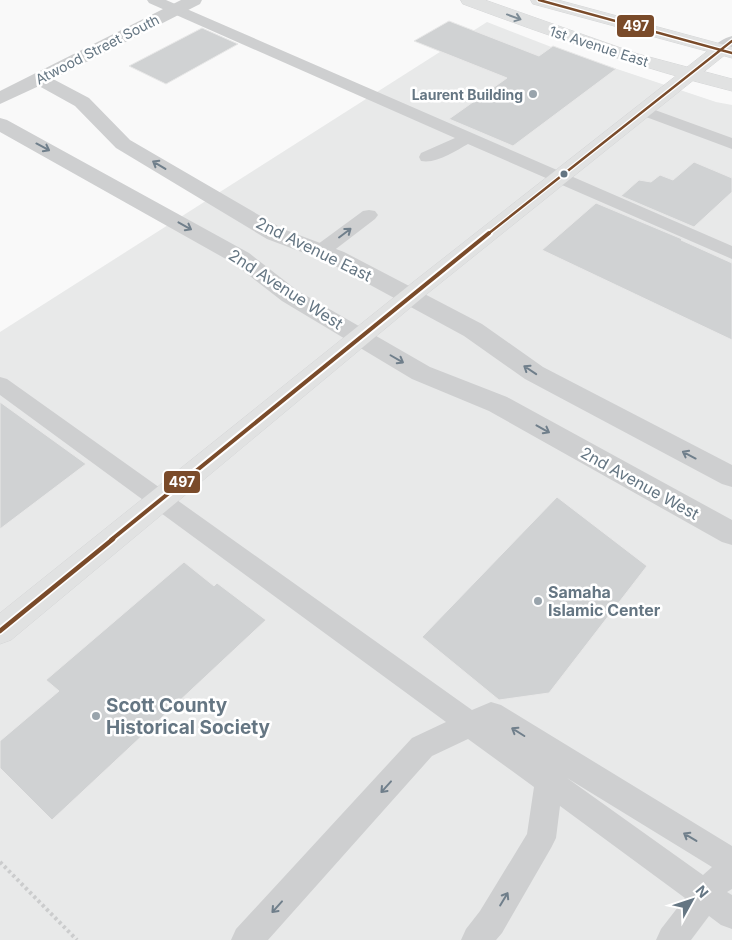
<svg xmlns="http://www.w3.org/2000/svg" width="732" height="940" font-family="Inter,sans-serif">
	<rect width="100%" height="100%" fill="#f9f9f9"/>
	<!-- built -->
	<path fill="#e8e9e9" d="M 487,22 L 554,48 L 716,102 L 732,105 L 732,940 L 0,940 L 0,332 Z"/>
	<!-- building -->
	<path fill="#d0d2d3" stroke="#e8e8e8" d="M 449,21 L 539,56 L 553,46 L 616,69 L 513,146 L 449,119 L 507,78 L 414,41 Z
		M 202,28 L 238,44 L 166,84 L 129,66 Z
		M 694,162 L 732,178 L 732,192 L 694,227 L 621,196 L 639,180 L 651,182 L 660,175 L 673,180 Z
		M 596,203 L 682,239 L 681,240 L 732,263 L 732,340 L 542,250 Z
		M 0,402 L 86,464 L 0,529 Z
		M 557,497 L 647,566 L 549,693 L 499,700 L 422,637 Z
		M 184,562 L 214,586 L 217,583 L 266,620 L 52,820 L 0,768 L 0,741 L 59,691 L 46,680 Z"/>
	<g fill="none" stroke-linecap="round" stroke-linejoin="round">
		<defs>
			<path id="secondary" d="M 720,45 L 726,46 L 729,50 L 726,54 L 428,293 L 11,640 L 0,644 L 0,613 L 412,283 L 714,46 Z"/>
			<path id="primary" d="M 461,0 L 485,0 L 638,54 L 732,79 L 732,91 C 640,68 552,37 463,4 Z
				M 531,0 L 558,0 L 732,47 L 732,58 L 533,4 Z"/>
		</defs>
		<!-- secondary casing -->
		<use href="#secondary" stroke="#d5d6d7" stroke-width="1"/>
		<!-- primary casing -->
		<use href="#primary" stroke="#d5d6d7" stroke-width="1"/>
		<!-- path -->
		<path stroke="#cbcccd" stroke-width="4" stroke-dasharray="3 3" stroke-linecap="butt" d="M 0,862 L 77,940"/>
		<!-- lane -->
		<path fill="#cecfd0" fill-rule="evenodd" d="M 147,0 L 166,0 L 732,246 L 732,259 L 468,144 C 455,151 437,164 421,161 L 419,157 L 421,153 L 455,138 L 149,3 Z
			M 644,106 L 732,138 L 732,149 L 638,114 L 636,111 L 638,108 Z
			M 369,210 L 375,211 L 378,215 L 375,219 L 328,255 L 321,257 L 314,255 L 312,251 L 314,247 L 363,211 Z
			M 0,377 L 7,379 L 472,710 L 491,702 L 501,705 L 732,846 L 732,889 L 727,892 L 732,895 L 732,929 L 721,925 L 709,916 L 691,940 L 656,940 L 661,929 L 685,898 L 560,806 L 556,838 L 551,848 L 502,933 L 496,940 L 461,940 L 466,929 L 480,911 L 527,834 L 534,787 L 468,739 L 432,756 L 268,940 L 231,940 L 236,929 L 412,738 L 446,722 L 0,395 ZM 567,778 L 712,867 L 703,875 Z"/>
		<!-- street -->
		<path fill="#cecfd0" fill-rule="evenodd" d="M 181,0 L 202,0 L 200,4 L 53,79 L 89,98 L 130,140 L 283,229 L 344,252 L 482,324 L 543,367 L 732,465 L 732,487 L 722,484 L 525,379 L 464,336 L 328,262 L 267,239 L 116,148 L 75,106 L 39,86 L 0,104 L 0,91 Z
			M 732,36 L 732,50 L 720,55 L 714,54 L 711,50 C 716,43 724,38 732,36 Z
			M 0,118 L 7,120 L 249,253 L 298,291 L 430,367 L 507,397 L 732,520 L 732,545 L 722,542 L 489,411 L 412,379 L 282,301 L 233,263 L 0,132 Z"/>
		<!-- secondary -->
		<use href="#secondary" fill="#e1e2e2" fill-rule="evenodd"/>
		<!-- primary -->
		<use href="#primary" fill="#e1e2e2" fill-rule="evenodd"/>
		<defs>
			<path id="bus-1-far2" d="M 539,0 L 732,53
				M 488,234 L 732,41"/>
			<path id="bus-1-far1" d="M 111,540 L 489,233"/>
			<path id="bus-1" d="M 0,631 L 113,539"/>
		</defs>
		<!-- bus-1-far2 casing -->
		<use href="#bus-1-far2" stroke="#fff" stroke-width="5"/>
		<!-- bus-1-far1 casing -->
		<use href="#bus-1-far1" stroke="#fff" stroke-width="8"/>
		<!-- bus-1 casing -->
		<use href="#bus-1" stroke="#fff" stroke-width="8"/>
		<!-- bus-1-far2 -->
		<use href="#bus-1-far2" stroke="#7a4b2a" stroke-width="2.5"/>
		<!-- bus-1-far1 -->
		<use href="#bus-1-far1" stroke="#7a4b2a" stroke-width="4"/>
		<!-- bus-1 -->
		<use href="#bus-1" stroke="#7a4b2a" stroke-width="4.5"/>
	</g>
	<!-- one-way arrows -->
	<defs><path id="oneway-shaft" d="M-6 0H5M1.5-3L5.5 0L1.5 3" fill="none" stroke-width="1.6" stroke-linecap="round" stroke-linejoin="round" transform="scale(1.25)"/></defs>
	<use stroke="#7e8c96" href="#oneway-shaft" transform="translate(514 17) rotate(20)"/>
	<g stroke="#707f8b">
		<use href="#oneway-shaft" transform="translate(43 147) rotate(28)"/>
		<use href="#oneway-shaft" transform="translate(159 165) rotate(-149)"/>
		<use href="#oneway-shaft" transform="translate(185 226) rotate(29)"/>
		<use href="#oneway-shaft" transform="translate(345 233) rotate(-37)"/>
		<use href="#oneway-shaft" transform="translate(397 359) rotate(30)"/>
		<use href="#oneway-shaft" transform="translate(530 370) rotate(-146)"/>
		<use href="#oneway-shaft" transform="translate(543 429) rotate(29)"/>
		<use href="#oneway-shaft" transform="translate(689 455) rotate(-152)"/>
		<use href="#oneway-shaft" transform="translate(518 732) rotate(-148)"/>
		<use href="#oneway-shaft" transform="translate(386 787) rotate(132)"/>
		<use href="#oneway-shaft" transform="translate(690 837) rotate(-149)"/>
		<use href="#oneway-shaft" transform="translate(504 899) rotate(-59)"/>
		<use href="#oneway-shaft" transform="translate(277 907) rotate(132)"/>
	</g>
	<!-- markers -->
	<g fill="#99a4ac" stroke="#fff" stroke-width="2">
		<circle cx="533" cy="94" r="5"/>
		<circle cx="538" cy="601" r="5"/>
		<circle cx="96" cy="716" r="5"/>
	</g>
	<circle fill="#657683" stroke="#fff" stroke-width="2" cx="564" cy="174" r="4.5"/>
	<g text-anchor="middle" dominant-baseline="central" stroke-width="5" stroke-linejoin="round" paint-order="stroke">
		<!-- far-street labels -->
		<g font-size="14" fill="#657683" stroke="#fff">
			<text transform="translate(599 46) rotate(18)">1st Avenue East</text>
			<text transform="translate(97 49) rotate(-27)">Atwood Street South</text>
		</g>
		<!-- far-poi labels -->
		<g font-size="14" font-weight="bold" fill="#657683" stroke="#fff" text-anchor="end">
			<text x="523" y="94">Laurent Building</text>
		</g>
		<!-- street labels -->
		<g font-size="16" fill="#657683" stroke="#fff">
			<text transform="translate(314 249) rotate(26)">2nd Avenue East</text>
			<text transform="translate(286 289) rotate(33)">2nd Avenue West</text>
			<text transform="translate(640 483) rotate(29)">2nd Avenue West</text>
		</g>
		<!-- poi labels -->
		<g font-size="16" font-weight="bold" fill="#657683" stroke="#fff" text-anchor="start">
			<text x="548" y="592">Samaha<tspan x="548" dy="18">Islamic Center</tspan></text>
		</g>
		<!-- near-poi labels -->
		<g font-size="19" font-weight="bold" fill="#657683" stroke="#fff" text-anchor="start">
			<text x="106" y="705">Scott County<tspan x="106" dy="22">Historical Society</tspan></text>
		</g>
	</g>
	<g stroke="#fff" stroke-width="2">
		<rect x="616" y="14" width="39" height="24" rx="5" fill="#7a4b2a"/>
		<rect x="163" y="470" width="38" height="24" rx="5" fill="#7a4b2a"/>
	</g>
	<g font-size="14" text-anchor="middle" font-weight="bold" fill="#fff">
		<text x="636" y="31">497</text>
		<text x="182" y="487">497</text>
	</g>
	<!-- north arrow -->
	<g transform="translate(692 900) rotate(50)" stroke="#ffffff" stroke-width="4" paint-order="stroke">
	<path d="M0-4L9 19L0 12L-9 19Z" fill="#657683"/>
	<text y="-8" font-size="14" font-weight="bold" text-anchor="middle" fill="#657683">N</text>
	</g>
</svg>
